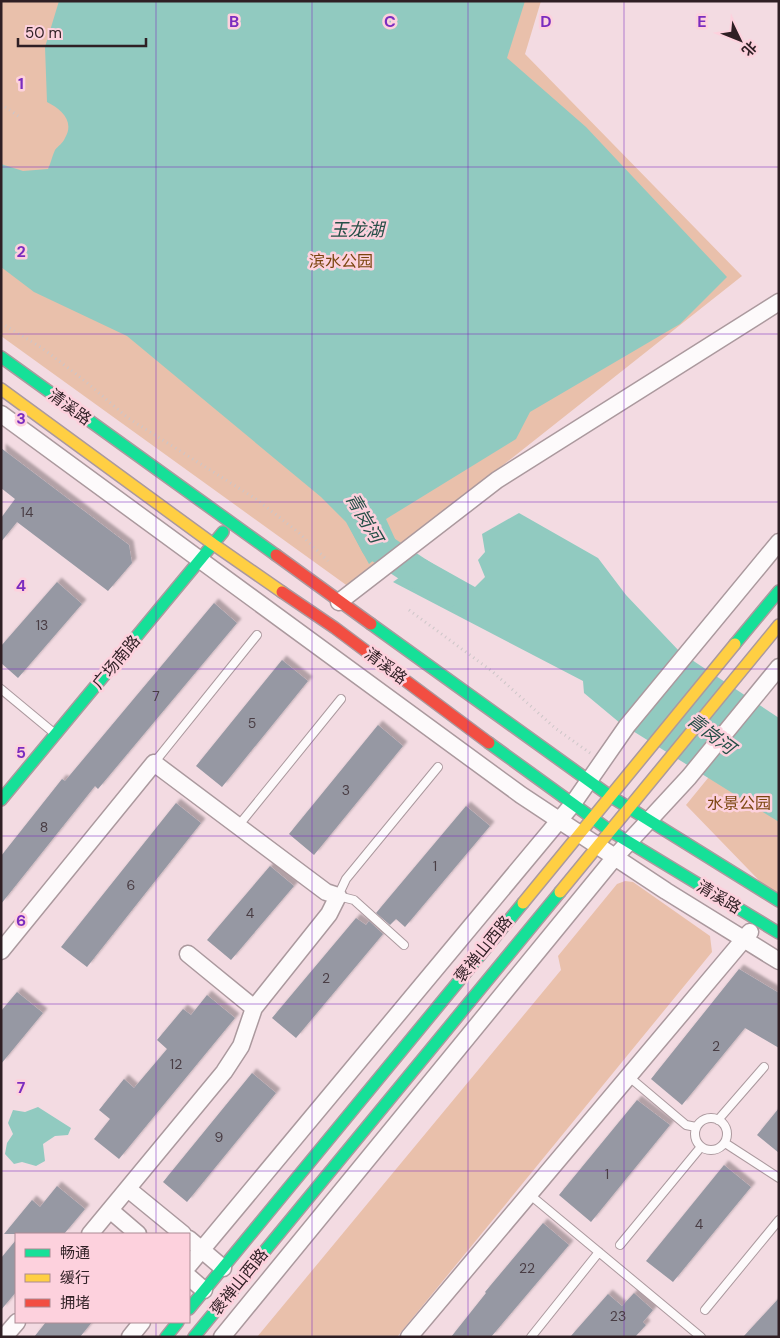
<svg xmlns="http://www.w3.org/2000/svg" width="780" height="1338" font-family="'DM Sans','Noto Sans SC',sans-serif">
	<defs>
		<filter id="shadow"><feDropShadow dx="4.5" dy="-4.5" stdDeviation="1" flood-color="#0004"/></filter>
	</defs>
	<rect width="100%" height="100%" fill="#f3dbe2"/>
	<!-- green -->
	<path fill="#e9c0ab" d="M 1,1 L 541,1 L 525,54 L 742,276 L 349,587 L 1,336 Z
		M 757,718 L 779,731 L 779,901 L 686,805 Z
		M 625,881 L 633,882 L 710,936 L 712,952 L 397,1337 L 257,1337 L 561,970 L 558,956 L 617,884 Z"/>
	<!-- water -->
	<path fill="#91cac0" d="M 59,1 L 525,1 L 507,58 L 586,127 L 727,277 L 680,324 L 530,412 L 516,439 L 386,519 L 396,541 L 369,564 L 346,522 L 321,497 L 127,336 L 34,292 L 1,267 L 1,164 L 23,171 L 48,169 C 51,163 52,156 55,150 C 58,146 63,143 65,138 C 75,121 61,109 47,102 L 45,47 Z
		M 519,513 L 598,558 L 626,595 L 680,652 L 779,718 L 779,822 L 620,723 L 584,693 L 583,681 L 393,582 L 425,559 L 475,587 L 485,577 L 478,560 L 485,552 L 482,534 Z
		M 38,1107 L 71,1128 L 68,1135 L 55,1136 L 43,1144 L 45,1161 L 36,1166 L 22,1162 L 14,1164 L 5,1154 L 7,1143 L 13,1134 L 8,1123 L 13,1110 L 25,1112 Z"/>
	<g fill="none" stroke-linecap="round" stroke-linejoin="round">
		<!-- river -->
		<path stroke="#91cac0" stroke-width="31" d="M 361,516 L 376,545 L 447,592"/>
	</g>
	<!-- building -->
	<path fill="#9698a3" filter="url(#shadow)" d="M 1,448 L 129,545 L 132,563 L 108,591 L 17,522 L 1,542 L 1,518 L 15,499 L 1,488 Z
		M 57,582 L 82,604 L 18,678 L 1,663 L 1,646 Z
		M 214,603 L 237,623 L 98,789 L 95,786 L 1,904 L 1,856 L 62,779 L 65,781 Z
		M 282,660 L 308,681 L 222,787 L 196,766 Z
		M 378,725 L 403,746 L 314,855 L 289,834 Z
		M 176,803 L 201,823 L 87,967 L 61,947 Z
		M 466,806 L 490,826 L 405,927 L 396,919 L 390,925 L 376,913 Z
		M 270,866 L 294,886 L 231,960 L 207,940 Z
		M 356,918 L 366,925 L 369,921 L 383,934 L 296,1038 L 272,1018 Z
		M 739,969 L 779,993 L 779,1048 L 745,1028 L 682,1105 L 651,1079 Z
		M 17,992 L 43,1013 L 1,1064 L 1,1011 Z
		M 207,995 L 235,1018 L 119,1159 L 94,1139 L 110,1119 L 99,1110 L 124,1079 L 134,1088 L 167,1049 L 157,1040 L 183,1009 L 191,1015 Z
		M 252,1073 L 276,1093 L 187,1202 L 163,1182 Z
		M 637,1100 L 670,1125 L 591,1222 L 559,1195 Z
		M 779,1108 L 779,1153 L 757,1135 Z
		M 724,1165 L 751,1187 L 673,1282 L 646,1261 Z
		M 57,1186 L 85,1209 L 64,1234 L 4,1234 L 32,1200 L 40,1207 Z
		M 543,1223 L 569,1245 L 491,1337 L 451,1337 L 486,1293 L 485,1292 Z
		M 16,1240 L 16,1292 L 1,1310 L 1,1258 Z
		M 634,1293 L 653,1310 L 643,1322 L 646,1325 L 635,1337 L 570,1337 L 608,1294 L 622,1306 Z
		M 779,1298 L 779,1337 L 743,1337 Z
		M 46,1322 L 92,1322 L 80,1337 L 34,1337 Z"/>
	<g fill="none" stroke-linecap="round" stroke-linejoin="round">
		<defs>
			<path id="lane" d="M 1,689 L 54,733
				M 154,763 L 257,635
				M 239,825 L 341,699
				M 404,945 L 354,900 L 338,896 L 346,879 L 438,767
				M 628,1076 L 686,1125 L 696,1127
				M695 1134a16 16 0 1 1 32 0a16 16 0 1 1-32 0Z
				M 718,1120 L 764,1067
				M 725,1143 L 779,1178
				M 529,1194 L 701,1337
				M 620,1245 L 700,1148
				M 705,1310 L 779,1220
				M 531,1337 L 599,1252"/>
			<path id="street" d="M 1,414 L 521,795 L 666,891 L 779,961
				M 339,602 L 497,480 L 779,302
				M 1,951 L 154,763 L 326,892 L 338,896 L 329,914 L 254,1008 L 241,1046 L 224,1072 L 90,1234
				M 188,954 L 254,1008
				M 128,1189 L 183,1234
				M 110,1210 L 138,1234
				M 189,1239 L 223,1268
				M 189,1265 L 572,805 L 627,726 L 779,542
				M 189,1277 L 204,1290
				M 4,1337 L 17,1322
				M 130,1337 L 142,1322
				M 222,1337 L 615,857 L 689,777 L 779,667
				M 409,1337 L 750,932"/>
			<path id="fast" d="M 1,357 L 276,555
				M 371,624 L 610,796 L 779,901
				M 735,644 L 779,591
				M 489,743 L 609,830 L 779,933
				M 1,800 L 223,532
				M 189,1309 L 523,903
				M 166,1337 L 178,1322
				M 194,1337 L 560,892"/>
			<path id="slow" d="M 1,389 L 213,544 L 282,592
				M 560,892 L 779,625
				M 523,903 L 735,644"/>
			<path id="jam" d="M 276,555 L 371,624
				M 282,592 L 335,628 L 489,743"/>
		</defs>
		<!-- lane casing -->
		<use href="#lane" stroke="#ab999e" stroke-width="10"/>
		<!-- street casing -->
		<use href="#street" stroke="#ab999e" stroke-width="19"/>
		<!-- fast casing -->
		<use href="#fast" stroke="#ab999e" stroke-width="14"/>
		<!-- slow casing -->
		<use href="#slow" stroke="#ab999e" stroke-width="14"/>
		<!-- jam casing -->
		<use href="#jam" stroke="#ab999e" stroke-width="14"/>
		<!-- path -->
		<path stroke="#cdc6c8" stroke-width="3" stroke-dasharray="1 4" stroke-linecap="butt" d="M 1,104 L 21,118
			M 1,323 L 42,348 L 85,381 L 128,418 L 256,499 L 298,532 L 328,561
			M 409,610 L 493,672 L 555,728 L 590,753"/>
		<!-- lane -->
		<use href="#lane" stroke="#fdfafb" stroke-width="8"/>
		<!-- street -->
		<use href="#street" stroke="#fdfafb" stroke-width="16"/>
		<!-- fast -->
		<use href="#fast" stroke="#16e098" stroke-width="11"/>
		<!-- slow -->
		<use href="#slow" stroke="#ffcf43" stroke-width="11"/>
		<!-- jam -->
		<use href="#jam" stroke="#f24e42" stroke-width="11"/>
	</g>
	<!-- grid -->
	<path fill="none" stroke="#7b2cbf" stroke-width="1" stroke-opacity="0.55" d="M 156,1 L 156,1234M 312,1 L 312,1337M 468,1 L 468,1337M 624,1 L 624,1337M 1,167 L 779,167M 1,334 L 779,334M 1,502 L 779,502M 1,669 L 779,669M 1,836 L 779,836M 1,1004 L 779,1004M 1,1171 L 779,1171M 156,1322 L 156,1337"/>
	<g text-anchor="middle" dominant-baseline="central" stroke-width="5" stroke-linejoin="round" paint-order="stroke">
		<!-- number labels -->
		<g font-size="14" fill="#493d44">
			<text x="27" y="512">14</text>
			<text x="42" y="625">13</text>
			<text x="156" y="696">7</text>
			<text x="252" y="723">5</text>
			<text x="346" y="790">3</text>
			<text x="44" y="827">8</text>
			<text x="435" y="866">1</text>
			<text x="131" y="885">6</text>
			<text x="250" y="913">4</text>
			<text x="326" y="978">2</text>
			<text x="716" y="1046">2</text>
			<text x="176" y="1064">12</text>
			<text x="219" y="1137">9</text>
			<text x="607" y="1174">1</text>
			<text x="699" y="1224">4</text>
			<text x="527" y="1268">22</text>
			<text x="618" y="1316">23</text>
		</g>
		<!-- park labels -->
		<g font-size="16" fill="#7b450f" stroke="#fdd1dd">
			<text x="341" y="261">滨水公园</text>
			<text x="739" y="803">水景公园</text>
		</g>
		<!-- street labels -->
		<g font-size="16" fill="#2f1f24" stroke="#fdd1dd">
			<text transform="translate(70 407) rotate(36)">清溪路</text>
			<text transform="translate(116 662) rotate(-50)">广场南路</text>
			<text transform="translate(386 666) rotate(37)">清溪路</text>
			<text transform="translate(719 897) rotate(31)">清溪路</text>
			<text transform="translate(483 949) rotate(-51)">褒禅山西路</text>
			<text transform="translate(239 1282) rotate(-51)">褒禅山西路</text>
		</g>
		<!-- water labels -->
		<g font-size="18" font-style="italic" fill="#254f47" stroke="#fdd1dd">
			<text x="357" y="230">玉龙湖</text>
			<text transform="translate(364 518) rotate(60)">青岗河</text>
			<text transform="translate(711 734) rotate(37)">青岗河</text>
		</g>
	</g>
	<g font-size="16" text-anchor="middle" font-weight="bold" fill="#7b2cbf" stroke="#fdd1dd" stroke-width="5" stroke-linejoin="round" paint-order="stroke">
		<text x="234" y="27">B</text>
		<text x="390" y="27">C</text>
		<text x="546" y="27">D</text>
		<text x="702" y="27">E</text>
		<text x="21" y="89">1</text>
		<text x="21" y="257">2</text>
		<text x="21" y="424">3</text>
		<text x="21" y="591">4</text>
		<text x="21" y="758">5</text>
		<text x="21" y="926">6</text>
		<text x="21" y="1093">7</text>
	</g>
	<!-- border -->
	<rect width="780" height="1338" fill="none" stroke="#2f1f24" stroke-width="5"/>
	<!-- legend -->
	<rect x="15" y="1233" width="175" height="90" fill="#fdd1dd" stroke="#ab8a93"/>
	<rect x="25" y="1249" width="25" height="8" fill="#16e098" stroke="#ab8a93"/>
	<text x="60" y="1258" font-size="15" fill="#2f1f24">畅通</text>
	<rect x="25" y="1274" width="25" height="8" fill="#ffcf43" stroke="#ab8a93"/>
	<text x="60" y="1283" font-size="15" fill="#2f1f24">缓行</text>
	<rect x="25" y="1299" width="25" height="8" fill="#f24e42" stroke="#ab8a93"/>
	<text x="60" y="1308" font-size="15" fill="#2f1f24">拥堵</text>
	<!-- north arrow -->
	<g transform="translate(740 40) rotate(133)" stroke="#fdd1dd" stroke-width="4" paint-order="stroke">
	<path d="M0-4L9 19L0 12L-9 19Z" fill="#2f1f24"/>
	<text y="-8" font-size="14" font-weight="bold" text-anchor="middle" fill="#2f1f24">北</text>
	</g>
	<!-- scale -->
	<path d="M18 38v8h128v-8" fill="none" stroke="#2f1f24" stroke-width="2.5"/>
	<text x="25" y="38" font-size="15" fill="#2f1f24" stroke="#fdd1dd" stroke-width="4" paint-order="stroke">50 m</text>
</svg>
